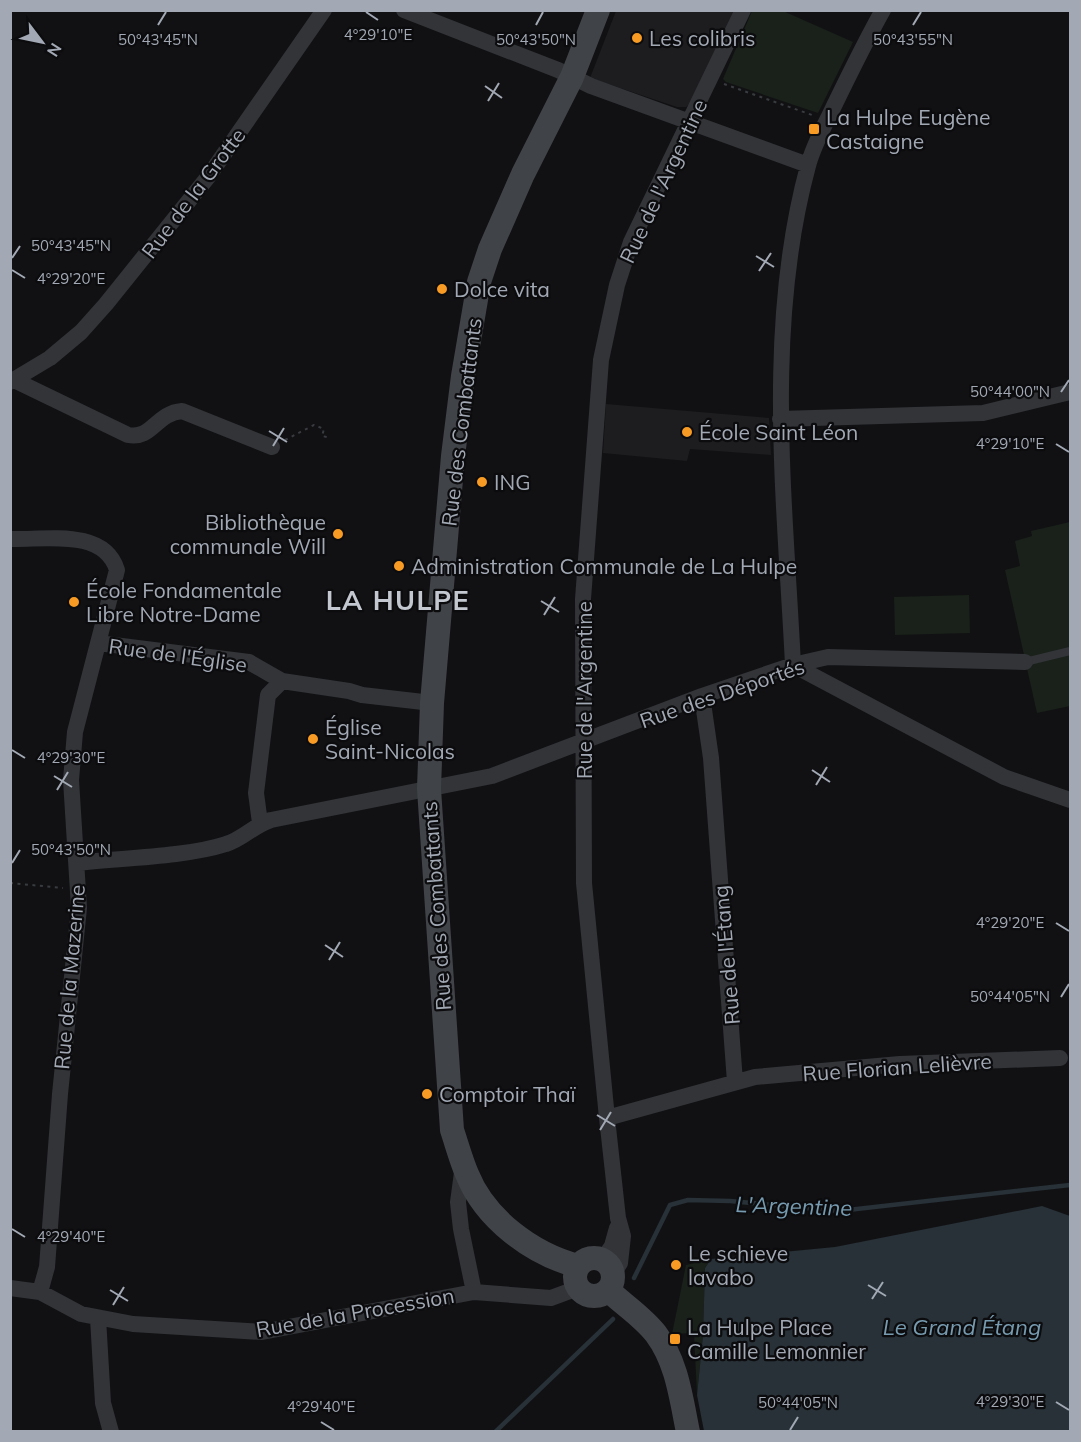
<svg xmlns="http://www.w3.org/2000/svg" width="1081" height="1442" font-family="Mulish,sans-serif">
	<rect width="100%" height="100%" fill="#111113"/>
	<!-- built -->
	<path fill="#1d1d20" d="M 616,11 L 736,11 L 692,102 L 686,107 L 677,107 L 590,78 Z
		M 606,404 L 769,418 L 771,455 L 690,449 L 687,461 L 603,453 Z"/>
	<!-- green -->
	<path fill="#19211a" d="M 752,11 L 783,11 L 853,42 L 818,113 L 726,82 L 723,79 Z
		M 1070,522 L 1070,706 L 1037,713 L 1005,570 L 1020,566 L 1015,541 L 1032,536 L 1031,531 Z
		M 969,595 L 970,633 L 895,635 L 894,597 Z
		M 711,1259 L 705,1268 L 703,1335 L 697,1395 L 694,1333 L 672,1334 L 686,1265 Z"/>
	<!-- water -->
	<path fill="#273137" d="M 1042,1206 L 1070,1216 L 1070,1431 L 704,1431 L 697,1395 L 703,1335 L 705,1268 L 711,1259 L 835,1247 Z"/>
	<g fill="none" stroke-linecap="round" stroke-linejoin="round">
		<!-- stream -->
		<path stroke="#273137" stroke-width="4.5" d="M 634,1278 L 670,1205 L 688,1200 L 730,1201 L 839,1211 L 1070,1185
			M 495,1432 L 613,1319"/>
		<!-- path -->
		<path stroke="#383b3f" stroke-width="2" stroke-dasharray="3 4.5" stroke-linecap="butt" d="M 724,84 L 812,115
			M 285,440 L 314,425 L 324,429 L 322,436 L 331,438
			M 10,883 L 63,888"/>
		<!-- lane -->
		<path stroke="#323438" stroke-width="8" d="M 1025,662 L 1070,651"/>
		<!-- street -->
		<path stroke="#323438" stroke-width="16" d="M 404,10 L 558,70 L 591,86 L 808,165
			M 14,380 L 128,435 C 152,440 156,413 182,411 L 272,447
			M 10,382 L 50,358 L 81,332 L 106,304 L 208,177 L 324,10
			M 780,419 L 983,413 L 1070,392
			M 10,539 C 46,540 104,528 117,570 L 75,732 L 71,780 L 79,908 L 60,1094 L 47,1267 L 40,1292
			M 98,643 L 249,662 L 282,681 L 349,691 L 362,695 L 432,703
			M 793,665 C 785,500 764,328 808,166 C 813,146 824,127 833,108 C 849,75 865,42 883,10
			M 793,665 L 1004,777 L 1070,800
			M 702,696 L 711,758 L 735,1082
			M 260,823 L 256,793 L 268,695 L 282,681
			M 77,863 C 121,858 186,857 226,844 C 243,839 254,825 271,820 L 492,776 L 702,696 L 793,665 L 828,657 L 1025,662
			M 607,1118 L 755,1077 L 900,1064 L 1060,1058
			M 463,1165 L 458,1202 L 461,1229 L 474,1292
			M 603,1259 L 612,1246 L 617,1228
			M 613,1274 L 620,1263 L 623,1236 L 618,1218 L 607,1118 L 584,883 L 583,599 L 601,360 L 617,285 L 631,242 L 743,10
			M 10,1288 L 40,1292 L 81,1314 L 133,1324 L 262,1332 L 474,1292 L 551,1298 L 578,1288
			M 98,1318 L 103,1403 L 111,1432"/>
		<!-- secondary -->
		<path stroke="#404348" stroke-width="24" d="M575 1277a19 19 0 1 1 38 0a19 19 0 1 1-38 0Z
			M 578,1266 C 532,1254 485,1219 467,1174 C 461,1160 457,1145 452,1130 L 429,789 L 432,703 L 453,456 L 463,376 L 479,282 L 490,249 L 523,174 L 572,77 L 598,10
			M 608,1290 C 624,1305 643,1317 656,1334 C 677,1362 681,1398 688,1432"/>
	</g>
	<!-- ticks -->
	<path fill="none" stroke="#a2a9b4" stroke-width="2" d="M 366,12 L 378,20M 158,25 L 166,12M 536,25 L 543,12M 913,25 L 921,12M 485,86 L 502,98M 488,101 L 499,83M 756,256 L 774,267M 12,258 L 20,246M 12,270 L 25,278M 759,271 L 771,253M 1061,392 L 1069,380M 269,431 L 287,442M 1056,444 L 1069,452M 273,446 L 284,428M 541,601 L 559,612M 544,615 L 555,597M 12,750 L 25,758M 812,770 L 830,782M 54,776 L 72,787M 816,785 L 827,767M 57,790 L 68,772M 12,863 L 20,850M 1056,923 L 1069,931M 325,945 L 343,957M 329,960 L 340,942M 1061,997 L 1069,984M 597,1115 L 615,1126M 600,1130 L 611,1112M 12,1229 L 25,1237M 868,1285 L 886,1296M 110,1290 L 128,1301M 872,1299 L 883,1282M 113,1305 L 124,1287M 1056,1402 L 1069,1410M 321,1422 L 334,1430M 790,1430 L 798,1417"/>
	<!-- markers -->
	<g fill="#f79b25" stroke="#0c0c0e" stroke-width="2">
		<circle cx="637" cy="38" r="6"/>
		<rect x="808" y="123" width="12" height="12" rx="3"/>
		<circle cx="442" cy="289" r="6"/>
		<circle cx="687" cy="432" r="6"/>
		<circle cx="482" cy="482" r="6"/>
		<circle cx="338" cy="534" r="6"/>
		<circle cx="399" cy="566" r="6"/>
		<circle cx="74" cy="602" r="6"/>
		<circle cx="313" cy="739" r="6"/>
		<circle cx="427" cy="1094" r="6"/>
		<circle cx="676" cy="1265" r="6"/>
		<rect x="669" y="1333" width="12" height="12" rx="3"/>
	</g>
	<g text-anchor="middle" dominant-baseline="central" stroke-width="4.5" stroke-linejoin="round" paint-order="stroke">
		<!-- poi labels -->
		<g font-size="21" fill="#a2a9b4" stroke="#0c0c0e" text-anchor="start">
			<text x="649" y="38">Les colibris</text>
			<text x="826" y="117">La Hulpe Eugène<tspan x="826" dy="24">Castaigne</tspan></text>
			<text x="454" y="289">Dolce vita</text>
			<text x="699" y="432">École Saint Léon</text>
			<text x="494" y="482">ING</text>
			<text x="326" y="522" text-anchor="end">Bibliothèque<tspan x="326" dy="24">communale Will</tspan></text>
			<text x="411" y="566">Administration Communale de La Hulpe</text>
			<text x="86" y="590">École Fondamentale<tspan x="86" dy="24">Libre Notre-Dame</tspan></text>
			<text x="325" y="727">Église<tspan x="325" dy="24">Saint-Nicolas</tspan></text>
			<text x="439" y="1094">Comptoir Thaï</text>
			<text x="688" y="1253">Le schieve<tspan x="688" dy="24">lavabo</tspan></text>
			<text x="687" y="1327">La Hulpe Place<tspan x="687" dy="24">Camille Lemonnier</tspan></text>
		</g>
		<!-- street labels -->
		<g font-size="21" fill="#a2a9b4" stroke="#0c0c0e">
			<text transform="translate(663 181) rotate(-65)">Rue de l'Argentine</text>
			<text transform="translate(193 193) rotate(-53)">Rue de la Grotte</text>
			<text transform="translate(461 422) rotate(-83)">Rue des Combattants</text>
			<text transform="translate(178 655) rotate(8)">Rue de l'Église</text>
			<text transform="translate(584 690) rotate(-90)">Rue de l'Argentine</text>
			<text transform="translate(722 693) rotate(-19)">Rue des Déportés</text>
			<text transform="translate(436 906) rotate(-94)">Rue des Combattants</text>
			<text transform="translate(726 955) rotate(-95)">Rue de l'Étang</text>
			<text transform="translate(69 977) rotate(-85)">Rue de la Mazerine</text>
			<text transform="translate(897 1067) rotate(-4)">Rue Florian Lelièvre</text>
			<text transform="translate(355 1312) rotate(-10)">Rue de la Procession</text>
		</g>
		<!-- water labels -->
		<g font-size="22" font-style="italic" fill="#779cb1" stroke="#0c0c0e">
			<text transform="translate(794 1206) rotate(2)">L'Argentine</text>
			<text x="962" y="1327">Le Grand Étang</text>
		</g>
		<!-- district labels -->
		<g font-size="27" font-weight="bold" letter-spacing="1.5" fill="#c3c8d0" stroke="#0c0c0e">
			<text x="398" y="600">LA HULPE</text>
		</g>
	</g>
	<g font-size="15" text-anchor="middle" fill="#a2a9b4" stroke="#0c0c0e" stroke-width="4.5" stroke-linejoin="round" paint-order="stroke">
		<text x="378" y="40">4°29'10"E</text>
		<text x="158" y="45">50°43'45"N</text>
		<text x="536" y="45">50°43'50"N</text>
		<text x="913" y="45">50°43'55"N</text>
		<text x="71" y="251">50°43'45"N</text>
		<text x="71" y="284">4°29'20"E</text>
		<text x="1010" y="397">50°44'00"N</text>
		<text x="1010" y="449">4°29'10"E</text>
		<text x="71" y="763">4°29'30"E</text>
		<text x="71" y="855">50°43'50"N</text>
		<text x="1010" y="928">4°29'20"E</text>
		<text x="1010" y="1002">50°44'05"N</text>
		<text x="71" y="1242">4°29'40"E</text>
		<text x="1010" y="1407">4°29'30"E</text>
		<text x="798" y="1408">50°44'05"N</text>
		<text x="321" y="1412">4°29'40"E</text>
	</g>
	<!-- border -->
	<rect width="1081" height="1442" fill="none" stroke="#a2a9b4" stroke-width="24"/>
	<!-- north arrow -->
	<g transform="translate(42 42) rotate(122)" stroke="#0c0c0e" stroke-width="4.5" paint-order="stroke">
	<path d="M0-4.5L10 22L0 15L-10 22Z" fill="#a2a9b4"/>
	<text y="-9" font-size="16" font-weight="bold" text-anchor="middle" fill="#a2a9b4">N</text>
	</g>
</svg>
